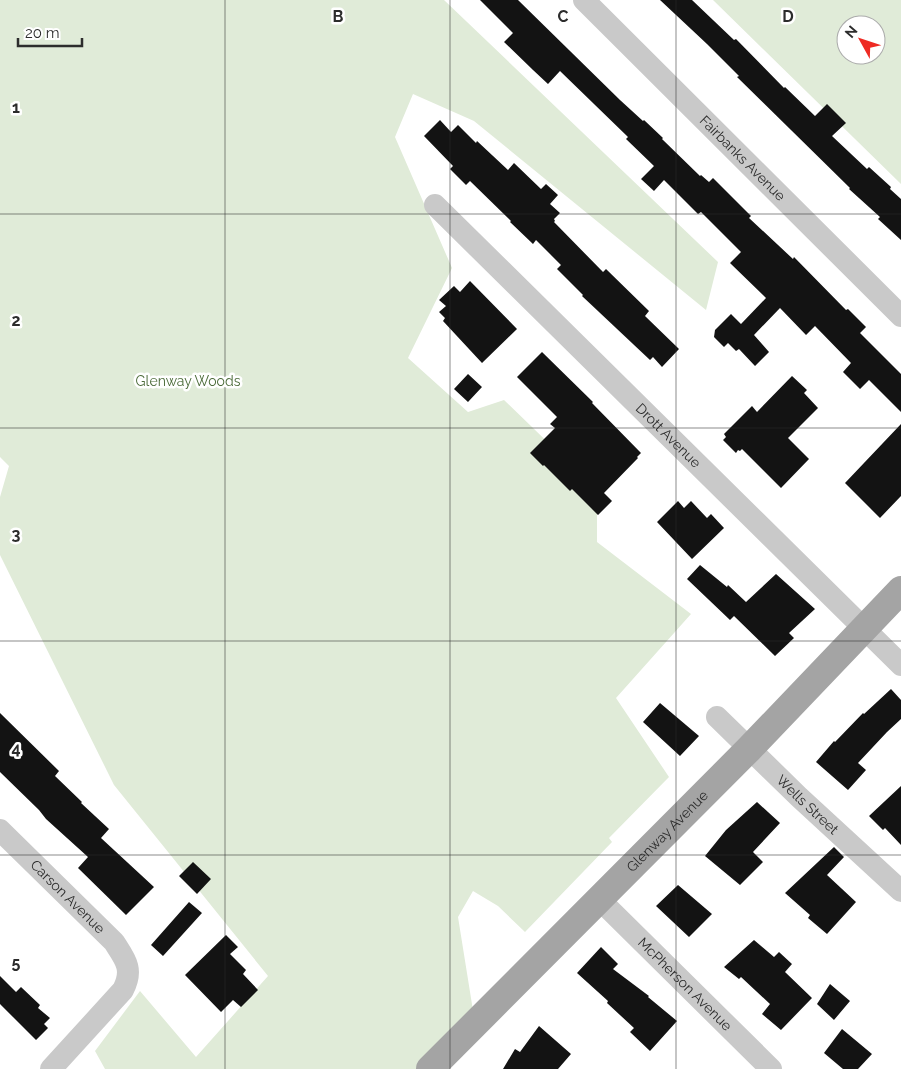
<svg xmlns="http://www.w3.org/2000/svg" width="901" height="1069" font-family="Raleway,sans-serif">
	<rect width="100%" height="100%" fill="#fff"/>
	<!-- green -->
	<path fill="#e0ebd8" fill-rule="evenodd" d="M 0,0 L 444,0 L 718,262 L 706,310 L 474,121 L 413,94 L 395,137 L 452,268 L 408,358 L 468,412 L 504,400 L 597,490 L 597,542 L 691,614 L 616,698 L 669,777 L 609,838 L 612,842 L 525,932 L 498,906 L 473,891 L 458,917 L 475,1023 L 430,1069 L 105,1069 L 95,1051 L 140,991 L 196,1057 L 268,976 L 114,785 L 0,555 L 0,497 L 9,466 L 0,457 Z
		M 713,0 L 901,0 L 901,184 ZM 846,25 L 876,25 L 876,55 L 846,55 Z"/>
	<!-- building -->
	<path fill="#131313" d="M 480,0 L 518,0 L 620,100 L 643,121 L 644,120 L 663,138 L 662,139 L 700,176 L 701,175 L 709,182 L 713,178 L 751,216 L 749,218 L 793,259 L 794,257 L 846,310 L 848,309 L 866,327 L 860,333 L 901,374 L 901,412 L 869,380 L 860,389 L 843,372 L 851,363 L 815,326 L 806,335 L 780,308 L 754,335 L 769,352 L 755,366 L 739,349 L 736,351 L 728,343 L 724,347 L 714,337 L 715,330 L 731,314 L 741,324 L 766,298 L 730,263 L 741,252 L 701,212 L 698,214 L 664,180 L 654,191 L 641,179 L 654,166 L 626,139 L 628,137 L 560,71 L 548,84 L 533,70 L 504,42 L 513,33 Z
		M 660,0 L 692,0 L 734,40 L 736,39 L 784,88 L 785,87 L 815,116 L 827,104 L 846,123 L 832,136 L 867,169 L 869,167 L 891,187 L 890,189 L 901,199 L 901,240 L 878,219 L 880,217 L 849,189 L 850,188 L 737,77 L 739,76 L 707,44 Z
		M 440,120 L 451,132 L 458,125 L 476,143 L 477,141 L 508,170 L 514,163 L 541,189 L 546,184 L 558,195 L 550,204 L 560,213 L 554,219 L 555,221 L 554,222 L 603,272 L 606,269 L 649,311 L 645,316 L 679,349 L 662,367 L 653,357 L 650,360 L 582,296 L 583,295 L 557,269 L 561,265 L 536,240 L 533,244 L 510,222 L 511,221 L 470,181 L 466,185 L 450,169 L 453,166 L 424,136 Z
		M 470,281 L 517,329 L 482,363 L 443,321 L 445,318 L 439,312 L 446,306 L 439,300 L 454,286 L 460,292 Z
		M 542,352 L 593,402 L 592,403 L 641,453 L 637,457 L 638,458 L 604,493 L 612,501 L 598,515 L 572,489 L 570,491 L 544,465 L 543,466 L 530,453 L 555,428 L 550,424 L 557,417 L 517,377 Z
		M 468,374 L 482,387 L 468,402 L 454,389 Z
		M 792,376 L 807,390 L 804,393 L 818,408 L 788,438 L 809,459 L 781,488 L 742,449 L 740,451 L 738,450 L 736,453 L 723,440 L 726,437 L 724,434 L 752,406 L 757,412 Z
		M 901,424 L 901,496 L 880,518 L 845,483 Z
		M 678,501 L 684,508 L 691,501 L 707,518 L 711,514 L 724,528 L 692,559 L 657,522 Z
		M 700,565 L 727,587 L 728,585 L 746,602 L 776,574 L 815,609 L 789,633 L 794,638 L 775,656 L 734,616 L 730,620 L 687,579 Z
		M 891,689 L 901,700 L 901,719 L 887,732 L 858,763 L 866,770 L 848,790 L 816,762 L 834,741 L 835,742 L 863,713 L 864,714 Z
		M 660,703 L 699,736 L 680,756 L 643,722 Z
		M 0,713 L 59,771 L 55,776 L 82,802 L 81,803 L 109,829 L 101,838 L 154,887 L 126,915 L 78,868 L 88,857 L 46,819 L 39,810 L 0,772 Z
		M 901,786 L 901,845 L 885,828 L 883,830 L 869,816 Z
		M 757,802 L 780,823 L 753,852 L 763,862 L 740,885 L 705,856 L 726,830 Z
		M 834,847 L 844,857 L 827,875 L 856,902 L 827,934 L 808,918 L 810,915 L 785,893 Z
		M 193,862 L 211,879 L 197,894 L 179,876 Z
		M 678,885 L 712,914 L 689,937 L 656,906 Z
		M 189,902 L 202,913 L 163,956 L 151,945 Z
		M 226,935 L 238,947 L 230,954 L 246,970 L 243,974 L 258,990 L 241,1007 L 233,1000 L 221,1012 L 185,975 Z
		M 754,940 L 774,957 L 779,952 L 792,964 L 785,972 L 812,998 L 781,1030 L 762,1014 L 770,1004 L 741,977 L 739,979 L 724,967 Z
		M 601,947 L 618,964 L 613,969 L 649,996 L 648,997 L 677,1021 L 650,1051 L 630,1032 L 634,1028 L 607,1003 L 608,1001 L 577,973 Z
		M 0,976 L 16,992 L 21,987 L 40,1005 L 38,1008 L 50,1018 L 44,1024 L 48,1028 L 36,1040 L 0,1004 Z
		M 830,984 L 850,1001 L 834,1020 L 817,1004 Z
		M 539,1026 L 571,1054 L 558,1069 L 503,1069 L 515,1049 L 520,1052 Z
		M 842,1029 L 872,1054 L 858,1069 L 843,1069 L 824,1053 Z"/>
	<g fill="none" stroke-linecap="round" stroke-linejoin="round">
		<!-- minor -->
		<g stroke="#c9c9c9" stroke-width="22">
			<path id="s1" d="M 584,0 L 901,316"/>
			<path id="s2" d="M 435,205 L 901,665"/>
			<path id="s3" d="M 717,717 L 799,797 L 901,891"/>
			<path id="s4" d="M 0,830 L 114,942 C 125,959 134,969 123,990 L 51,1069"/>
			<path id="s5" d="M 599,899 L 771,1069"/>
		</g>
		<!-- primary -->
		<path stroke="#a4a4a4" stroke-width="28" id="s6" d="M 430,1069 L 749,749 L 901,590"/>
	</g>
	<!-- grid -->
	<path fill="none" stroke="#2c2c2c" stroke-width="1" stroke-opacity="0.55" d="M 225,0 L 225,1069M 450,0 L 450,1069M 676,0 L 676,1069M 0,214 L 901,214M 0,428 L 901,428M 0,641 L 901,641M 0,855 L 901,855"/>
	<g text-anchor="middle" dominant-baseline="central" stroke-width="5" stroke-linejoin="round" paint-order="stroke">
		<!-- street labels -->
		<g font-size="14" fill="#2c2c2c" stroke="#fff">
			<text stroke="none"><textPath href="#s1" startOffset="224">Fairbanks Avenue</textPath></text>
			<text stroke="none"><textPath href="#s2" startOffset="328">Drott Avenue</textPath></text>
			<text stroke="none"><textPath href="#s3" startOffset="126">Wells Street</textPath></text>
			<text stroke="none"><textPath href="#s6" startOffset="336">Glenway Avenue</textPath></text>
			<text stroke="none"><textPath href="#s4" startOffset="95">Carson Avenue</textPath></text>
			<text stroke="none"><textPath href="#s5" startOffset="121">McPherson Avenue</textPath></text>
		</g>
		<!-- park labels -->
		<g font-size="14" fill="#4a6a38" stroke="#fff">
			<text x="188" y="381">Glenway Woods</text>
		</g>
	</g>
	<g font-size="16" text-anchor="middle" font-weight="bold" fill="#2c2c2c" stroke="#fff" stroke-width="5" stroke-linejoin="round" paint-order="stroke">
		<text x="338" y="22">B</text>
		<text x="563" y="22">C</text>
		<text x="788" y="22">D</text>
		<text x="16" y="113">1</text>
		<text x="16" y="326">2</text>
		<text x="16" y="540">3</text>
		<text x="16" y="754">4</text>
		<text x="16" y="968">5</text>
	</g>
	<!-- north arrow -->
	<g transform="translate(861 40) rotate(310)"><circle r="24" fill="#ffffff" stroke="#ababab"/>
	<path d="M0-4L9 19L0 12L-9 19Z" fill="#ee2a23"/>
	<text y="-8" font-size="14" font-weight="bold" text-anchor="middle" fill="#2c2c2c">N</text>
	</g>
	<!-- scale -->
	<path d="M18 38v8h64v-8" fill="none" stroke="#2c2c2c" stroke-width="2.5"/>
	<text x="25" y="38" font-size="15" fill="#2c2c2c" stroke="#ffffff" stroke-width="4" paint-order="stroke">20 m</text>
</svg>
